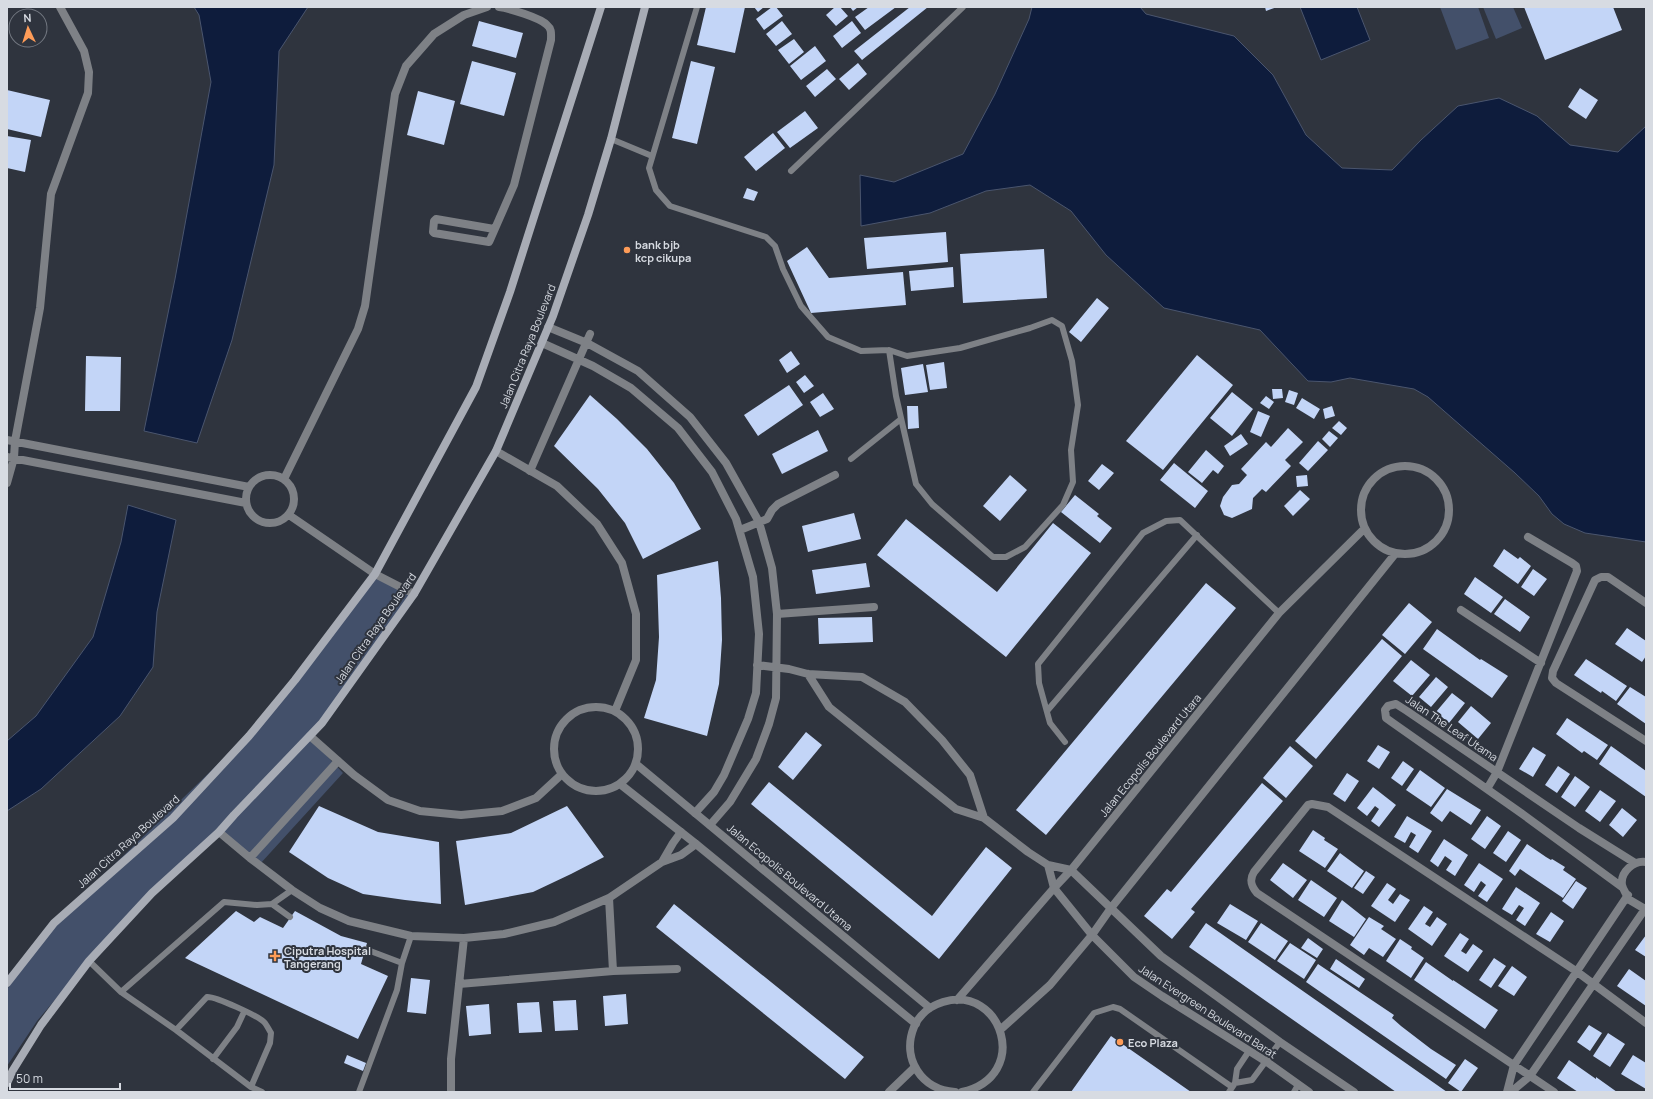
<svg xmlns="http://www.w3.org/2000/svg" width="1653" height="1099" font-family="Manrope,sans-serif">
	<rect width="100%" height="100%" fill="#2f343e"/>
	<!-- green -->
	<path fill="#43506a" d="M 1440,7 L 1478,7 L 1489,38 L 1456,50 Z
		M 1483,7 L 1513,7 L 1522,28 L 1496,39 Z
		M 374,574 L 416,594 L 321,722 L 88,961 L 37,1021 L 7,1066 L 7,989 L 54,923 L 248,735 Z
		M 310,738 L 343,773 L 260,864 L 222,832 Z"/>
	<!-- water -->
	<path fill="#0e1c3c" stroke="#4a556e" d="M 194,7 L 308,7 L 279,51 L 274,165 L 232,340 L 197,443 L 144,431 L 175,279 L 211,82 L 199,15 Z
		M 1032,7 L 1140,7 L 1146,14 L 1234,36 L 1273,75 L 1306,135 L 1342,168 L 1392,170 L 1421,140 L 1458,106 L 1499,98 L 1537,116 L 1570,145 L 1618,152 L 1646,126 L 1646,542 L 1585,533 L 1564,524 L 1552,514 L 1539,496 L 1515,473 L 1428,397 L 1414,389 L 1350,378 L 1331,382 L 1308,381 L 1260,330 L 1164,308 L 1106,255 L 1071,211 L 1030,185 L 986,191 L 930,213 L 861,226 L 860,175 L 894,182 L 963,154 L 995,94 L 1029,19 Z
		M 1300,7 L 1357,7 L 1370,40 L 1321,60 Z
		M 128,505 L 176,520 L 157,612 L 153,667 L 120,716 L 41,789 L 7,811 L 7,741 L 36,716 L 93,637 L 121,542 Z"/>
	<!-- building -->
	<path fill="#c3d5f7" d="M 706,7 L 745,7 L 735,53 L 697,45 Z
		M 754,7 L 764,7 L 758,12 Z
		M 772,7 L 776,7 L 783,16 L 764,30 L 756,19 Z
		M 835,7 L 840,7 L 848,16 L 836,26 L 826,15 Z
		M 850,7 L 858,7 L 853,11 Z
		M 869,7 L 896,7 L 865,30 L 855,17 Z
		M 910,7 L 928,7 L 862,60 L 854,51 Z
		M 1265,7 L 1277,7 L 1266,11 Z
		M 1524,7 L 1613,7 L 1622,30 L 1545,60 Z
		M 479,21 L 523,33 L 516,58 L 472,46 Z
		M 782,21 L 792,34 L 776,46 L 766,34 Z
		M 852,21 L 861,33 L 842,48 L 833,36 Z
		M 794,39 L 804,52 L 789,64 L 778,50 Z
		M 815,46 L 826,61 L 801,80 L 790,66 Z
		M 472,61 L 516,73 L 504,116 L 460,104 Z
		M 691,61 L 715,67 L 697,144 L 672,138 Z
		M 858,63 L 867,74 L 849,90 L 839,79 Z
		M 827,69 L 836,79 L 815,97 L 806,86 Z
		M 1580,88 L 1598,100 L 1586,119 L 1568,107 Z
		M 7,90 L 50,100 L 41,137 L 7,129 Z
		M 418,91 L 455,101 L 444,145 L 407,135 Z
		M 805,111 L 818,128 L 790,148 L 777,132 Z
		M 773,133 L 785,148 L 756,171 L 744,157 Z
		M 7,136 L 31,140 L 25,172 L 7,168 Z
		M 747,188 L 758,192 L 754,201 L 743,198 Z
		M 946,232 L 948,262 L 867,269 L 864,238 Z
		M 807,247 L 829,278 L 903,272 L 906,305 L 811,313 L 787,261 Z
		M 1044,249 L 1047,298 L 963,303 L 960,254 Z
		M 953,267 L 954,287 L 911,291 L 909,271 Z
		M 1097,298 L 1109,308 L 1081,342 L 1069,332 Z
		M 791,351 L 800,364 L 787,373 L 779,360 Z
		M 1197,355 L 1233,385 L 1163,470 L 1126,441 Z
		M 86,356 L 121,357 L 120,411 L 85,411 Z
		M 944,362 L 947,388 L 930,390 L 926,365 Z
		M 923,364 L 928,392 L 905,395 L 901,368 Z
		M 805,375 L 814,386 L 804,393 L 796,382 Z
		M 789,385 L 803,405 L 758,436 L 744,415 Z
		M 1272,389 L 1282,389 L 1283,398 L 1273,399 Z
		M 1289,390 L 1298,393 L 1294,405 L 1285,402 Z
		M 1232,392 L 1253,409 L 1232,436 L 1210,418 Z
		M 823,393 L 834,409 L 820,417 L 810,402 Z
		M 590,395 L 617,419 L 647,449 L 674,483 L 701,529 L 643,559 L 625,523 L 598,489 L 554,446 Z
		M 1266,396 L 1274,402 L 1269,409 L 1260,403 Z
		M 1302,398 L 1320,409 L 1314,419 L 1296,408 Z
		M 907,406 L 918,406 L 919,428 L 908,429 Z
		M 1332,406 L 1335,416 L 1325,419 L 1323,409 Z
		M 1258,411 L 1270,416 L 1261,437 L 1250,432 Z
		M 1339,421 L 1347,428 L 1341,435 L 1332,428 Z
		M 1288,428 L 1303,442 L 1285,460 L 1291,466 L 1266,492 L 1262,489 L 1253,498 L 1252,509 L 1232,518 L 1224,515 L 1220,506 L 1223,497 L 1232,485 L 1239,484 L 1247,475 L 1241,469 L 1266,442 L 1271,447 Z
		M 818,430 L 828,451 L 782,474 L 772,454 Z
		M 1329,431 L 1338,438 L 1330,447 L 1322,439 Z
		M 1241,434 L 1248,444 L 1230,456 L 1224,446 Z
		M 1318,441 L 1328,450 L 1308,471 L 1299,463 Z
		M 1206,450 L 1224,466 L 1218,474 L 1213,470 L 1202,483 L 1188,472 Z
		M 1174,463 L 1208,491 L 1195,508 L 1160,480 Z
		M 1102,464 L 1114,473 L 1099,490 L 1088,481 Z
		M 1010,475 L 1027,490 L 1000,521 L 983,506 Z
		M 1307,475 L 1308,486 L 1297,487 L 1296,476 Z
		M 1300,490 L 1310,499 L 1293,516 L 1284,506 Z
		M 1075,495 L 1099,514 L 1097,516 L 1112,528 L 1100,543 L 1061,512 Z
		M 854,513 L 861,539 L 808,552 L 802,526 Z
		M 906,519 L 997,592 L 1053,523 L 1091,553 L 1006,657 L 877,555 Z
		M 1504,549 L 1518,559 L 1520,557 L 1531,566 L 1518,584 L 1493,566 Z
		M 718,561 L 721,598 L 722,640 L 719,684 L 707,736 L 644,718 L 656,680 L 659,637 L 657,575 Z
		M 866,563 L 870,587 L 816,594 L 812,570 Z
		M 1533,569 L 1547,579 L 1534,596 L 1521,587 Z
		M 1475,577 L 1503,597 L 1491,613 L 1464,594 Z
		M 1206,583 L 1236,608 L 1046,835 L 1016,810 Z
		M 1505,599 L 1530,617 L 1520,632 L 1494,614 Z
		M 1409,603 L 1432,622 L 1405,654 L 1382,635 Z
		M 872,617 L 873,642 L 819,644 L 818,618 Z
		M 1627,628 L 1646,641 L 1646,656 L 1642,662 L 1615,644 Z
		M 1437,629 L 1480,660 L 1481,659 L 1508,676 L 1492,698 L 1423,649 Z
		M 1382,639 L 1402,656 L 1316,759 L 1295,741 Z
		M 1586,659 L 1627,686 L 1616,701 L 1602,691 L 1601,693 L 1574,675 Z
		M 1411,660 L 1430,675 L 1412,696 L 1393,681 Z
		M 1436,677 L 1448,687 L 1431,707 L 1419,697 Z
		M 1630,687 L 1646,697 L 1646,724 L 1617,704 Z
		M 1452,693 L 1465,703 L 1449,723 L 1436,712 Z
		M 1471,706 L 1491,723 L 1478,739 L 1458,722 Z
		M 1567,718 L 1608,745 L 1597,760 L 1584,751 L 1582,753 L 1556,734 Z
		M 806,732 L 822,745 L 793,780 L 778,767 Z
		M 1378,745 L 1390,752 L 1379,769 L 1367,761 Z
		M 1290,746 L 1313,766 L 1286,798 L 1263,778 Z
		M 1611,746 L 1646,771 L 1646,797 L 1599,764 Z
		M 1533,747 L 1546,755 L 1533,777 L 1519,769 Z
		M 1403,761 L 1414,769 L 1402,786 L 1391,778 Z
		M 1558,766 L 1570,774 L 1557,793 L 1545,785 Z
		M 1420,770 L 1445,788 L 1431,807 L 1406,790 Z
		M 1347,773 L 1359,781 L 1345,802 L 1333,794 Z
		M 1575,776 L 1590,787 L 1575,807 L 1561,797 Z
		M 769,782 L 932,916 L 986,847 L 1012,868 L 939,959 L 751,804 Z
		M 1262,783 L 1283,801 L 1191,909 L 1195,912 L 1172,939 L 1144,916 L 1167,889 L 1171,892 Z
		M 1373,787 L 1396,805 L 1379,827 L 1371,821 L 1379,809 L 1375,806 L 1367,816 L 1357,808 Z
		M 1447,789 L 1481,810 L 1471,825 L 1450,811 L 1442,822 L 1430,813 Z
		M 1600,790 L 1616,801 L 1600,822 L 1585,811 Z
		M 319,806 L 378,832 L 439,842 L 441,904 L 405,900 L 363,894 L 328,878 L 289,852 Z
		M 567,806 L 604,857 L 571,874 L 533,892 L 465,905 L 456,841 L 511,833 Z
		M 1622,808 L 1637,820 L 1623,837 L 1609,825 Z
		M 1407,816 L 1432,831 L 1418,853 L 1409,847 L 1416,835 L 1411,832 L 1405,843 L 1394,837 Z
		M 1487,816 L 1501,826 L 1485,849 L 1471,839 Z
		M 1313,830 L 1325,838 L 1324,840 L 1338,849 L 1325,868 L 1299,851 Z
		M 1508,831 L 1521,840 L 1506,862 L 1493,853 Z
		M 1444,839 L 1468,855 L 1455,876 L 1446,870 L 1452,861 L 1445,856 L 1438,867 L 1430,861 Z
		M 1527,844 L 1546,857 L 1551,860 L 1552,859 L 1565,867 L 1563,870 L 1576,879 L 1563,898 L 1520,869 L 1515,876 L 1509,871 Z
		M 1340,853 L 1364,871 L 1352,888 L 1327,871 Z
		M 1283,863 L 1307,880 L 1293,898 L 1270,880 Z
		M 1479,863 L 1503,879 L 1487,902 L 1478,896 L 1486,885 L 1481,881 L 1474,892 L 1464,885 Z
		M 1366,871 L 1375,877 L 1363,894 L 1354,888 Z
		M 1311,880 L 1337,898 L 1324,917 L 1298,900 Z
		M 1576,881 L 1587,888 L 1573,909 L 1562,901 Z
		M 1387,883 L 1396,889 L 1388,900 L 1393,904 L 1400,894 L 1410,900 L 1395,922 L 1371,906 Z
		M 1516,887 L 1540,903 L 1525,926 L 1516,920 L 1524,908 L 1519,905 L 1512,915 L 1502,909 Z
		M 1342,900 L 1366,919 L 1354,937 L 1329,921 Z
		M 674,904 L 864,1057 L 845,1079 L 656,927 Z
		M 1230,904 L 1258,921 L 1246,940 L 1217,923 Z
		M 1424,906 L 1433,912 L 1425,924 L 1430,927 L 1437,917 L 1447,924 L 1432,946 L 1408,929 Z
		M 236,911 L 254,922 L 260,917 L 283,928 L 295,911 L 341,936 L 367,943 L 361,964 L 388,976 L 358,1039 L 185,958 Z
		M 1551,912 L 1564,921 L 1550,942 L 1536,934 Z
		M 1369,917 L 1384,926 L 1381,929 L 1396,939 L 1383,957 L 1369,948 L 1364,955 L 1350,945 Z
		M 1206,923 L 1447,1092 L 1396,1092 L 1189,947 Z
		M 1261,923 L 1288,941 L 1275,960 L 1248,942 Z
		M 1460,933 L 1469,939 L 1461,951 L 1466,954 L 1473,944 L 1483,951 L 1468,972 L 1444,956 Z
		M 1646,935 L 1646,957 L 1635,950 Z
		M 1308,938 L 1323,949 L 1317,958 L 1301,948 Z
		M 1400,939 L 1412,947 L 1411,949 L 1424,958 L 1411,978 L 1386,961 Z
		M 1290,943 L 1316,960 L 1304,979 L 1277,961 Z
		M 1494,958 L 1506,966 L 1491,988 L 1479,980 Z
		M 1336,959 L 1365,979 L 1359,988 L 1330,969 Z
		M 1426,962 L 1453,981 L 1453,980 L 1498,1010 L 1485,1029 L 1414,980 Z
		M 1318,964 L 1394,1015 L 1392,1018 L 1401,1026 L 1431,1049 L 1456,1065 L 1446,1079 L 1306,982 Z
		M 1512,966 L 1527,977 L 1514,996 L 1498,986 Z
		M 1629,969 L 1646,981 L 1646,1006 L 1617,986 Z
		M 411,978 L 430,980 L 426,1014 L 407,1012 Z
		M 626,994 L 628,1024 L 605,1026 L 603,996 Z
		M 576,1000 L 578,1030 L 555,1031 L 553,1001 Z
		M 539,1002 L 542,1032 L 519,1033 L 517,1003 Z
		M 489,1004 L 491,1034 L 469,1036 L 466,1006 Z
		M 1589,1025 L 1602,1033 L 1590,1051 L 1577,1042 Z
		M 1608,1033 L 1625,1044 L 1610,1067 L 1593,1056 Z
		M 1111,1036 L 1191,1092 L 1071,1092 Z
		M 347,1055 L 366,1063 L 363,1071 L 344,1063 Z
		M 1633,1055 L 1646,1063 L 1646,1089 L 1621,1074 Z
		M 1465,1059 L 1478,1068 L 1461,1092 L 1448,1083 Z
		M 1569,1060 L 1596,1079 L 1596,1077 L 1617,1092 L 1578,1092 L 1557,1078 Z"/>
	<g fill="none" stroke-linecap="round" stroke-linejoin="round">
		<!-- service -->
		<path stroke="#7e8186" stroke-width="6" d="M 697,7 L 649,168 L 656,190 L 670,206 L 766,237 L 775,246 L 783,269 L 801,306 L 828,337 L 861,351 L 889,350 L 907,356 L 960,348 L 1030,328 L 1052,320 L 1062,326 L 1072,361 L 1078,405 L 1071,450 L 1073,482 L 1063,505 L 1025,547 L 1006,557 L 993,557 L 932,504 L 916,484 L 896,396 L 889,350
			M 611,139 L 652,156
			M 791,171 L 963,7
			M 851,459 L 901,419
			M 1047,711 L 1197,535
			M 1065,742 L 1050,723 L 1039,683 L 1038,664 L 1143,533 L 1166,521 L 1180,520 L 1279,613
			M 272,904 L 290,917
			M 365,949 L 402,963
			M 89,961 L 121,992 L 176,1030 L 251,1087 L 262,1092
			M 121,992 L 224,902 L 257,905 L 272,904 L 292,890
			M 176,1030 L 207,997 C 215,996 258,1016 264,1022 C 267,1025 269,1030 271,1033 L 270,1043 L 251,1087
			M 213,1059 L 237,1027 L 244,1012
			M 1235,1083 L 1252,1080 L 1280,1042
			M 359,1092 L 397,990 L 402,963 L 411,936
			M 1033,1092 L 1094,1013 L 1113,1007 L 1120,1009 L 1232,1087
			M 1229,1092 L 1235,1083 L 1237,1069 L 1249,1051
			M 1294,1092 L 1298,1085"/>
		<!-- minor -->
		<path stroke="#7e8186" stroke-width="8" d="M 494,229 L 436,219 L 434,221 L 433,232 L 434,233 L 489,242 L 490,240 L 514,185 L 551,40 C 551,34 552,29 547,25 C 541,18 508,8 499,7
			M 548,327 L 587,343 L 638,371 L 690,417 L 726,463 L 759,522 L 772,568 L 777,614 L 776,698 L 769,724 L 756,759 L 730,802 L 710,825
			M 542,343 L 593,366 L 631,388 L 678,428 L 712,472 L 736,519 L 753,577 L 759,634 L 756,693 L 748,719 L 724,775 L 714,792 L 695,813
			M 7,440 L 249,487
			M 7,457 L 246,503
			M1361 510a44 44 0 1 1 88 0a44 44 0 1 1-88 0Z
			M 530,471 L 590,334
			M246 499a24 24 0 1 1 48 0a24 24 0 1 1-48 0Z
			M 284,479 L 358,329 L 365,306 L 395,94 L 406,66 L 434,34 L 464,15 L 487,7
			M 7,483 L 14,458 L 15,441 L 40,308 L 51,194 L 88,93 L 89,72 L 84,51 L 60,7
			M 289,515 L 375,574 L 414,594
			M 740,530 L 767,519 L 772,510 L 778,504 L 835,475
			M 1646,603 L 1608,577 L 1601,577 L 1595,580 L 1553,671 L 1552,678 L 1556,683 L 1646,741
			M 1461,610 L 1541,663
			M 777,614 L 874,607
			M 757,665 L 789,669 L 808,674 L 862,677 L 905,702 L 942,740 L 970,775 L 984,818
			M 808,674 L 829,707 L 956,809 L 984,818 L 1028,852 L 1048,865 L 1071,870 L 1279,613 L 1364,529
			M 1487,789 L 1497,772 L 1577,571 L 1576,566 L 1572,563 L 1528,537
			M 219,832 L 250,858 L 292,890 L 320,908 L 349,921 L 411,936 L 464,938 L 504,934 L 554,922 L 609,898 L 662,862 L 673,843 L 681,832
			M 250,858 L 338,761
			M 662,862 L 681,855 L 696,844
			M 1646,862 C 1634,860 1620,872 1622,885 C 1623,890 1627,894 1628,899 L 1645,909 L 1646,908
			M 1048,865 L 1054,888
			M 1622,887 L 1521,813 L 1393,723 L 1386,718 L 1385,710 L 1388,706 L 1396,704 L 1407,711 L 1579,828 L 1635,863
			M 609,898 L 613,971
			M 1111,908 L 1395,554
			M 459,984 L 613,971 L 677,969
			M 451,1092 L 451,1059 L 464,938
			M 1507,1092 L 1514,1065 L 1628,895
			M 1511,1092 L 1530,1076 L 1645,909
			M 1554,1092 L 1257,893 C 1251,886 1249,880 1254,872 L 1308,805 L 1312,804 L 1328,807 L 1576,971 L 1646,1023"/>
		<!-- tertiary -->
		<path stroke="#7e8186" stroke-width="8" d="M 496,451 L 557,486 L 597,524 L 622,563 L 636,614 L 636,660 L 615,711
			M554 749a42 42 0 1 1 84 0a42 42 0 1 1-84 0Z
			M 310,736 L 354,775 L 388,800 L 420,811 L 461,815 L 502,811 L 536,798 L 562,774
			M 636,764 L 930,1008
			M 620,784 L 696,844 L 916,1024
			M 1054,888 L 1092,935 L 1134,977 L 1162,996 L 1267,1062 L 1309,1092
			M 957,1000 L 1054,888 L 1071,870 L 1161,956 L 1280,1042 L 1354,1092
			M 1000,1030 L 1050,985 L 1092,935 L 1111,908
			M 889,1092 L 915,1067
			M 955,1092 C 922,1090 901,1059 914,1027 C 919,1015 930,1006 943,1002 C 1002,984 1032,1076 962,1092"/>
		<!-- secondary -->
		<path stroke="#a8acb5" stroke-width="8" d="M 7,983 L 54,923 L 173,818 L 249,736 L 295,680 L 375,574 L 476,387 L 510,292 L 601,7
			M 7,1083 L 13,1070 L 41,1025 L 89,961 L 152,893 L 219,832 L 234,815 L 322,723 L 414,594 L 496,451 L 553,316 L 588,215 L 611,139 L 645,7"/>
	</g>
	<!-- markers -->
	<g fill="#fe9c58" stroke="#2f343e" stroke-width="1.5">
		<circle cx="627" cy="250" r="4"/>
		<path d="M273 950h4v4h4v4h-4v4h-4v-4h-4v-4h4z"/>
		<circle cx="1120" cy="1042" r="4"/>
	</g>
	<g text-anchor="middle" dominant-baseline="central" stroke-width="4" stroke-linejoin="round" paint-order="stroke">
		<!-- poi labels -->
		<g font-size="11" font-weight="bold" fill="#d7dbe2" stroke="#2f343e" text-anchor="start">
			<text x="635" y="244">bank bjb<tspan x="635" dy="13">kcp cikupa</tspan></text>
			<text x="284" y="950">Ciputra Hospital<tspan x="284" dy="13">Tangerang</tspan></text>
			<text x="1128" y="1042">Eco Plaza</text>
		</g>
		<!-- street labels -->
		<g font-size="11" fill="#d7dbe2" stroke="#2f343e">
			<text transform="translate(527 346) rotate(-68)">Jalan Citra Raya Boulevard</text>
			<text transform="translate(375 628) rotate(-55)">Jalan Citra Raya Boulevard</text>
			<text transform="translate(1452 728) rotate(34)">Jalan The Leaf Utama</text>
			<text transform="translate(1150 755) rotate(-51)">Jalan Ecopolis Boulevard Utara</text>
			<text transform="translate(128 841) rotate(-42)">Jalan Citra Raya Boulevard</text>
			<text transform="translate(790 877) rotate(40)">Jalan Ecopolis Boulevard Utama</text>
			<text transform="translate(1208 1011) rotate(33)">Jalan Evergreen Boulevard Barat</text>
		</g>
	</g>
	<!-- border -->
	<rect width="1653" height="1099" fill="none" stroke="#d7dbe2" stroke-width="16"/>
	<!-- north arrow -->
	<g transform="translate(28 28) rotate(356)"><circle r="19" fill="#2f343e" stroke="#727780"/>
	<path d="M0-3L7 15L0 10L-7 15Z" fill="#fe9c58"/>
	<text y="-6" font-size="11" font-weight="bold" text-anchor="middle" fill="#d7dbe2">N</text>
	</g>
	<!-- scale -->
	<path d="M10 1083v6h110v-6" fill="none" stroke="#d7dbe2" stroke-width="2"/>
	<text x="16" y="1083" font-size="12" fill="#d7dbe2" stroke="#2f343e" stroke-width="3" paint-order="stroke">50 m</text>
</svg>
